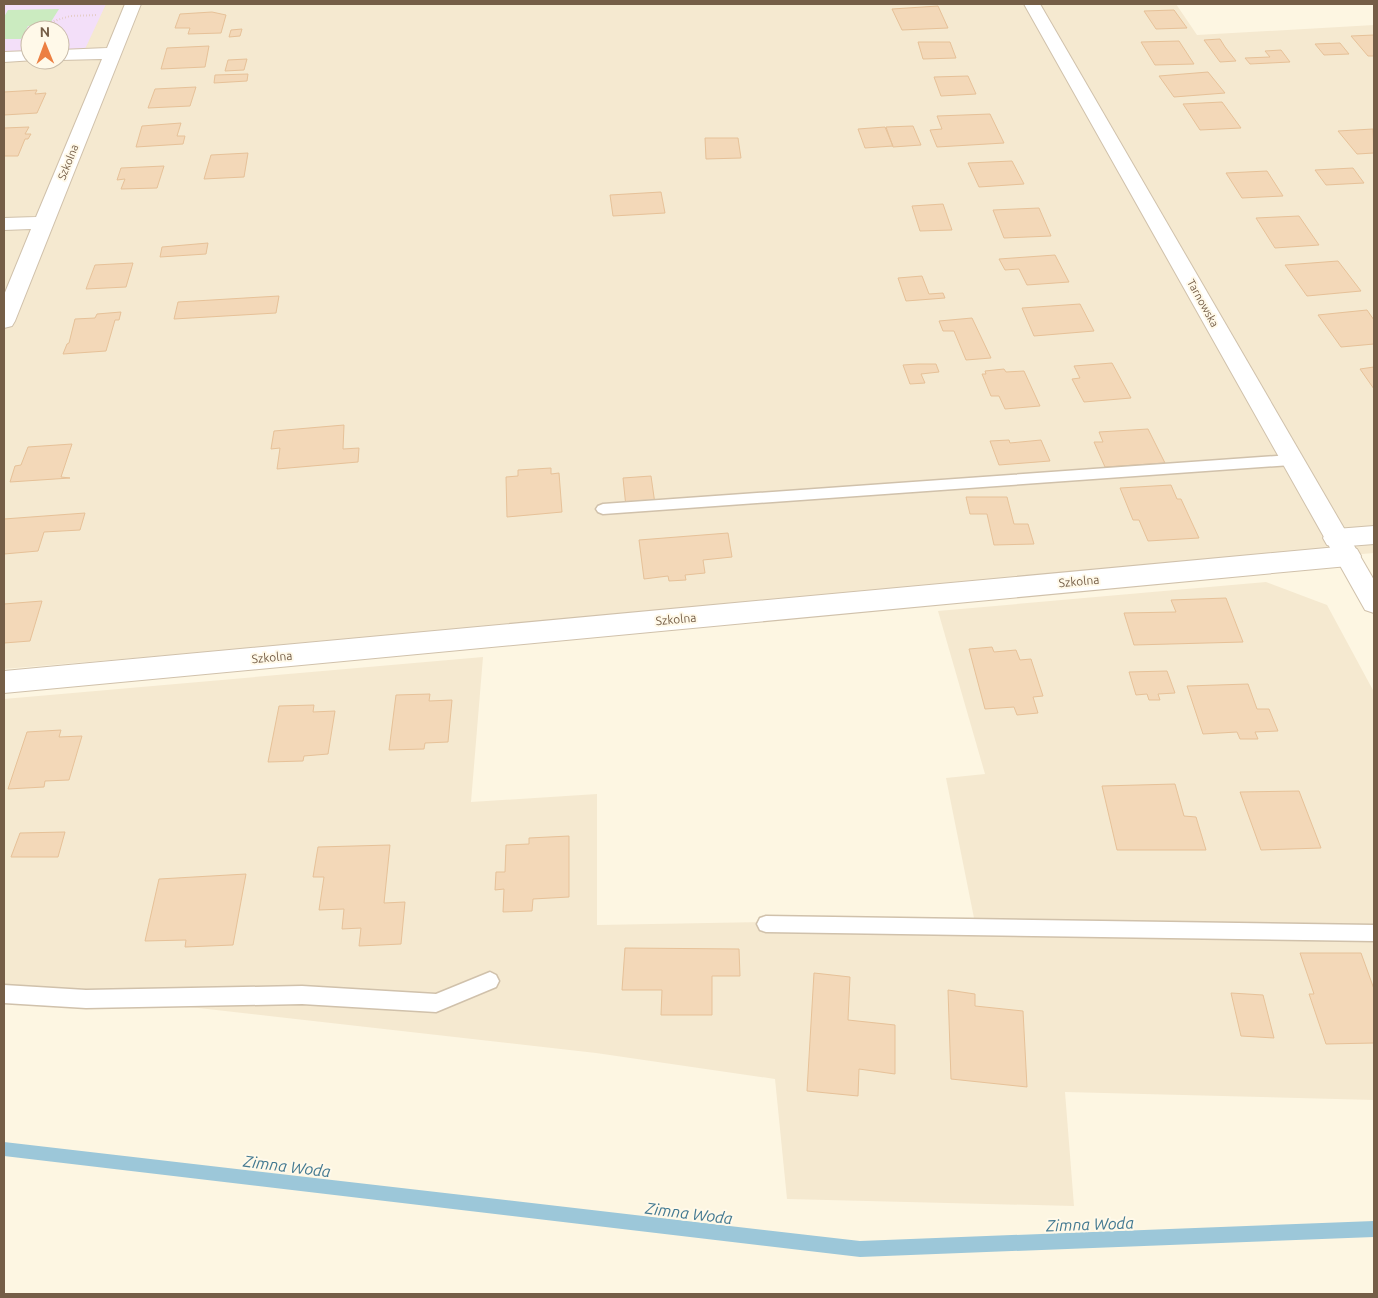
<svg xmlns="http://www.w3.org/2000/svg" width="1378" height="1298" font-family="Ubuntu,sans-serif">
	<rect width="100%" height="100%" fill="#fdf6e2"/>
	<!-- residential -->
	<path fill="#f5e9d0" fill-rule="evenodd" d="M 4,4 L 1178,4 L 1176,4 L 1197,35 L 1374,25 L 1374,553 L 4,669 ZM 30,30 L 60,30 L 60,60 L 30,60 Z
		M 1266,582 L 1327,605 L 1374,692 L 1374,1100 L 1065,1092 L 1074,1206 L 787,1199 L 775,1079 L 596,1053 L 4,986 L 4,699 L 483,657 L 471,802 L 597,794 L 597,925 L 974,918 L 946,778 L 985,774 L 938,611 Z"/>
	<!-- education -->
	<path fill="#f3dff9" d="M 4,4 L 106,4 L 85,49 L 60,51 L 60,30 L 30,30 L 30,52 L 4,54 Z"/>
	<!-- green -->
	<path fill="#cbebc0" d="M 59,9 L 49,25 L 28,26 L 21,39 L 4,39 L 4,17 L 8,10 Z"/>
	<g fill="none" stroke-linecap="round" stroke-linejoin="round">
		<!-- stream -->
		<path fill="#9cc7d9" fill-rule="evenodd" d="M 4,1142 L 860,1241 L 1374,1221 L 1374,1237 L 860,1257 L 4,1156 Z"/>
	</g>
	<!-- building -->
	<path fill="#f3d8b8" stroke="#e6c198" d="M 938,6 L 948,28 L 902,30 L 892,9 Z
		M 1174,10 L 1187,28 L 1156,29 L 1144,11 Z
		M 212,12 L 226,15 L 221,33 L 188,34 L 190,28 L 175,28 L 180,14 Z
		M 242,29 L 240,36 L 229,37 L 231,30 Z
		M 1374,35 L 1374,56 L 1368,56 L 1351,36 Z
		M 1220,39 L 1225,47 L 1236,61 L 1220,62 L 1204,40 Z
		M 1179,41 L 1194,64 L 1155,65 L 1141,42 Z
		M 918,42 L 950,42 L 956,58 L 923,59 Z
		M 1340,43 L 1349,54 L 1324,55 L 1315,44 Z
		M 209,46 L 205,67 L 161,69 L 167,48 Z
		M 1281,50 L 1290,62 L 1250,64 L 1245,58 L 1270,57 L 1265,51 Z
		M 247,59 L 244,70 L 225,71 L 228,60 Z
		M 1208,72 L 1225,93 L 1174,97 L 1159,76 Z
		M 248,74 L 247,81 L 214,83 L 215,75 Z
		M 968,76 L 976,94 L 941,96 L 934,77 Z
		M 196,87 L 190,106 L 148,108 L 155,89 Z
		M 37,90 L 35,94 L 46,93 L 37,113 L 4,115 L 4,92 Z
		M 1222,102 L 1241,128 L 1200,130 L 1183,104 Z
		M 990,114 L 1004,143 L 937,147 L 930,130 L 942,129 L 937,116 Z
		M 181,123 L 177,136 L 185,136 L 183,144 L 136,147 L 142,126 Z
		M 913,126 L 921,145 L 893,147 L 886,127 Z
		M 29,127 L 25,134 L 31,134 L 28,139 L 25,139 L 18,156 L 4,156 L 4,128 Z
		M 885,127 L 893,146 L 865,148 L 858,129 Z
		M 1373,129 L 1374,153 L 1357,154 L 1338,131 Z
		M 705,138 L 738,138 L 741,158 L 706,159 Z
		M 248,153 L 244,177 L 204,179 L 211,155 Z
		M 1012,161 L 1024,184 L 979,187 L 968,163 Z
		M 164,166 L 157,188 L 121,189 L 125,179 L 117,180 L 121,168 Z
		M 1353,168 L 1364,183 L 1326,185 L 1315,170 Z
		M 1267,171 L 1283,196 L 1242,198 L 1226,173 Z
		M 661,192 L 665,213 L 613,216 L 610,195 Z
		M 943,204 L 952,230 L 920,231 L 912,206 Z
		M 1039,208 L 1051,236 L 1004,238 L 993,210 Z
		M 1299,216 L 1319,245 L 1275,248 L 1256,218 Z
		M 208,243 L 206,254 L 160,257 L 162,247 Z
		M 1055,255 L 1069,282 L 1027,285 L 1019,269 L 1005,270 L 999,259 Z
		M 1338,261 L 1361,291 L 1307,296 L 1285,265 Z
		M 133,263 L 126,287 L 86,289 L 95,265 Z
		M 922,276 L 929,294 L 943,293 L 945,298 L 906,301 L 898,278 Z
		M 279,296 L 276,313 L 174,319 L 178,302 Z
		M 1080,304 L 1094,331 L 1034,336 L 1022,308 Z
		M 1367,310 L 1374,320 L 1374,344 L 1341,347 L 1318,315 Z
		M 121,312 L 119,320 L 115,320 L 106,351 L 63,354 L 67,344 L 69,343 L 75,319 L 95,318 L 97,314 Z
		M 972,318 L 991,358 L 966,360 L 954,331 L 943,331 L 939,321 Z
		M 1112,363 L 1131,398 L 1084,402 L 1072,379 L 1080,378 L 1074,366 Z
		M 918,364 L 936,364 L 939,372 L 921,374 L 925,383 L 910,384 L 903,365 Z
		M 1374,367 L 1374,389 L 1360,369 Z
		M 1004,369 L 1006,372 L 1024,371 L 1040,406 L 1005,409 L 999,396 L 991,396 L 982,374 L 986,374 L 985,371 Z
		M 344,425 L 343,449 L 359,448 L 358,462 L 277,469 L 280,448 L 271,449 L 274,431 Z
		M 1148,429 L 1165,463 L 1105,467 L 1094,442 L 1103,442 L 1099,432 Z
		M 1009,440 L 1010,443 L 1041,440 L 1050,461 L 999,465 L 990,441 Z
		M 72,444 L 61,477 L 70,478 L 10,482 L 15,466 L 21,465 L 28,447 Z
		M 551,468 L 551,474 L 559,473 L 562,512 L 507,517 L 506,477 L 518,476 L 518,470 Z
		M 651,476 L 655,504 L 626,507 L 623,478 Z
		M 1171,485 L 1177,499 L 1181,499 L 1199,538 L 1148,541 L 1139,520 L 1133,520 L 1120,488 Z
		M 966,497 L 1007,497 L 1014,524 L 1028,524 L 1034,544 L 994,545 L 987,514 L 970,514 Z
		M 85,513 L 80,530 L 44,532 L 38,551 L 4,554 L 4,519 Z
		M 728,533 L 732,557 L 703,560 L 705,573 L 685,575 L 686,580 L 669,581 L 668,576 L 644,579 L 639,540 Z
		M 1226,598 L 1243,642 L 1134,645 L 1124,613 L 1176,612 L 1171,600 Z
		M 42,601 L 30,641 L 4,643 L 4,604 Z
		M 992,647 L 994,652 L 1016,650 L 1020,660 L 1031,659 L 1043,696 L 1033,697 L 1038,713 L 1017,715 L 1014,707 L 985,709 L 969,649 Z
		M 1167,671 L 1175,693 L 1158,694 L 1160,700 L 1149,700 L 1147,694 L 1136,695 L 1129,672 Z
		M 1248,684 L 1257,709 L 1269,709 L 1278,731 L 1255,732 L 1258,739 L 1240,739 L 1237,732 L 1203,734 L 1187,686 Z
		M 430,694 L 429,701 L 452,700 L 448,742 L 425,743 L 424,749 L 389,750 L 396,695 Z
		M 314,705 L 313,712 L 335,711 L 328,754 L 304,756 L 303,761 L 268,762 L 279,706 Z
		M 61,730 L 59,737 L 82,736 L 69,780 L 45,781 L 44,787 L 8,789 L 27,732 Z
		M 1175,784 L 1184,816 L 1196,817 L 1206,850 L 1117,850 L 1102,786 Z
		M 1299,791 L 1321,848 L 1261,850 L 1240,792 Z
		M 65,832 L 58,857 L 11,857 L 20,833 Z
		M 569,836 L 569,897 L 533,899 L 532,911 L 503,912 L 504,889 L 495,890 L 496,872 L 505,872 L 506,845 L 529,844 L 529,838 Z
		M 390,845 L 384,903 L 405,902 L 401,944 L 359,946 L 361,928 L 342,929 L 344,909 L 319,910 L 324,877 L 313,877 L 318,847 Z
		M 246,874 L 233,945 L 185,947 L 186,940 L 145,941 L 159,879 Z
		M 625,948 L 739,949 L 740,976 L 712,976 L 712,1015 L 661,1015 L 662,990 L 622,990 Z
		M 1300,953 L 1361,953 L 1374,989 L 1374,1043 L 1326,1044 L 1309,994 L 1314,994 Z
		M 814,973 L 850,977 L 848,1020 L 895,1025 L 895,1074 L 859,1069 L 858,1096 L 807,1091 Z
		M 948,990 L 975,994 L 975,1006 L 1023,1011 L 1027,1087 L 951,1079 Z
		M 1231,993 L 1263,995 L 1274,1038 L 1241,1036 Z"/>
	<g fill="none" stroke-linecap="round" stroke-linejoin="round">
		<defs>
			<path id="service" d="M 1291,455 L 1296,457 L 1298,460 L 1296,463 L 1291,465 L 603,514 L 598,512 L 596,509 L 598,506 L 603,504 Z
				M 766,916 L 1374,925 L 1374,941 L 766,932 L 760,930 L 757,924 L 760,918 Z
				M 490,972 L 496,975 L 499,981 L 496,987 L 436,1012 L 302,1004 L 86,1008 L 4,1003 L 4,985 L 86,990 L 302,986 L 436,994 Z"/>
			<path id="minor" d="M 125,4 L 141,4 L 15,321 L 12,326 L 4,328 L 4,295 L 31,229 L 4,230 L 4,218 L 36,217 L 102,59 L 60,60 L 60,50 L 107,48 Z
				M 30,51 L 30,60 L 35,60 L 4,62 L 4,52 Z
				M 1374,526 L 1374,544 L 1336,547 L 1327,545 L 1323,538 L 1327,531 L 1336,529 Z
				M 1348,546 L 1357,549 L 1361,556 L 1357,563 L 1348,566 L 4,693 L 4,671 Z"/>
			<path id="tertiary" d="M 1024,4 L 1040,4 L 1374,580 L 1374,613 L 1365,610 Z"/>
		</defs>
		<!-- service casing -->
		<use href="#service" stroke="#d0c1ab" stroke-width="3"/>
		<!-- minor casing -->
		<use href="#minor" stroke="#d0c1ab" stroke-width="2"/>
		<!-- tertiary casing -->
		<use href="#tertiary" stroke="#d0c1ab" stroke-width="2"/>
		<!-- path -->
		<path stroke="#d8bc9c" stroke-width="2" stroke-dasharray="0.5 2.5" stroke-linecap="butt" d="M 51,22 L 70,16 L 98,15"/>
		<!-- service -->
		<use href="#service" fill="#fff" fill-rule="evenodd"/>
		<!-- minor -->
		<use href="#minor" fill="#fff" fill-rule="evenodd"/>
		<!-- tertiary -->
		<use href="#tertiary" fill="#fff" fill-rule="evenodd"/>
	</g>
	<g text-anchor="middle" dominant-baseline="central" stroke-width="4" stroke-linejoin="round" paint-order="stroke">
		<!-- far-street labels -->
		<g font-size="11" fill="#755e47" stroke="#fff9e9">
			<text transform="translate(68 162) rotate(-68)">Szkolna</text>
			<text transform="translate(1203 303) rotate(61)">Tarnowska</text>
		</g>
		<!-- street labels -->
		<g font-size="12" fill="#755e47" stroke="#fff9e9">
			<text transform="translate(1079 581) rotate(-5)">Szkolna</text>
			<text transform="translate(676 619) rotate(-5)">Szkolna</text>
			<text transform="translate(272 657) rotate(-5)">Szkolna</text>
		</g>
		<!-- near-water labels -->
		<g font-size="16" font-style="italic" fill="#437991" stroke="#fff9e9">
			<text transform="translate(287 1166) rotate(7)">Zimna Woda</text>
			<text transform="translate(689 1213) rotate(7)">Zimna Woda</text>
			<text transform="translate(1090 1224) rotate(-2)">Zimna Woda</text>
		</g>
	</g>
	<!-- border -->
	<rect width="1378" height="1298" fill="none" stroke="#755e47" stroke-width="10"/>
	<!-- north arrow -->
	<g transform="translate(45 45) rotate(359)"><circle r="24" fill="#fff9e9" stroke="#c8bba8"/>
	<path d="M0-4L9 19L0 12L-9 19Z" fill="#ec7f42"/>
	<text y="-8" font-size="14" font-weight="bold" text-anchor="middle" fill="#755e47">N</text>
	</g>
</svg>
